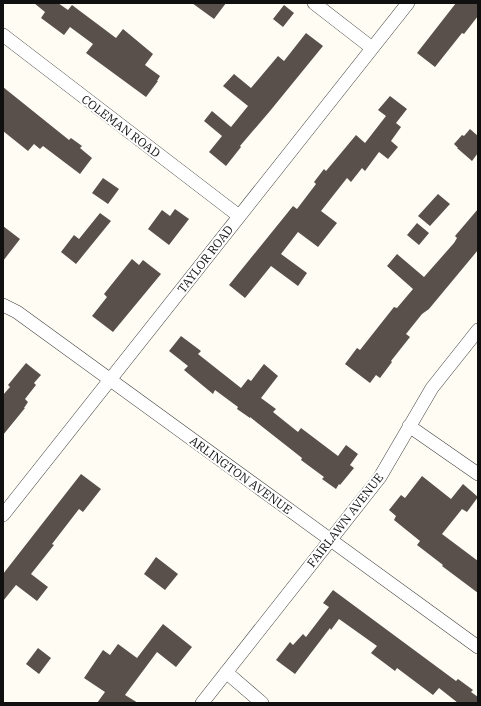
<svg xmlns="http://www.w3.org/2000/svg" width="481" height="706" font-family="'IBM Plex Serif',serif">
	<rect width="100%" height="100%" fill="#fffcf3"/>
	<!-- building -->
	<path fill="#59504c" d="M 34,3 L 58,3 L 68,10 L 72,5 L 116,38 L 123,29 L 153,54 L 145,65 L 160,76 L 157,81 L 158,81 L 146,97 L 86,53 L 93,44 L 70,27 L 64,35 L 41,18 L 45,12 Z
		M 192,3 L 226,3 L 214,19 Z
		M 456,3 L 478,3 L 478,16 L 464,34 L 462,33 L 435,67 L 417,53 Z
		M 284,5 L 294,13 L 283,27 L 273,19 Z
		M 306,33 L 323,46 L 270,111 L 240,146 L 241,147 L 226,166 L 209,152 L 222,136 L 204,121 L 212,111 L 231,127 L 248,106 L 223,86 L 234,74 L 251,88 L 278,56 L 284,61 Z
		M 3,87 L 69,140 L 71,138 L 82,146 L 80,148 L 92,158 L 80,174 L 43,146 L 40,149 L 34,144 L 28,151 L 3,131 Z
		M 390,96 L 407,109 L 396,123 L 401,127 L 391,141 L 398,147 L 388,159 L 379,152 L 365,171 L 362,168 L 351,182 L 347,178 L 321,211 L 337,223 L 318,247 L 298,232 L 281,254 L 307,273 L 298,286 L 271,266 L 245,298 L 229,285 L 293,206 L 297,209 L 316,184 L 314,182 L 324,169 L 326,171 L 356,135 L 365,143 L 386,116 L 378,110 Z
		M 470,129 L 478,136 L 478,153 L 472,161 L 457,148 L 458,148 L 454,144 L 462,135 L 464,136 Z
		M 103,178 L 119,189 L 108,204 L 92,193 Z
		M 438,194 L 450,204 L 430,226 L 418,216 Z
		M 175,209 L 189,219 L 169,245 L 148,229 L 162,210 L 170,216 Z
		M 478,209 L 478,250 L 429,309 L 422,314 L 406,334 L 410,337 L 391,361 L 392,362 L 380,378 L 376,375 L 370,383 L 345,364 L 357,348 L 360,350 L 394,307 L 397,308 L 413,289 L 387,266 L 397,254 L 424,277 L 454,243 L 457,238 L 455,236 Z
		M 100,213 L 111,221 L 76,264 L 61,252 L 74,235 L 79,239 Z
		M 417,223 L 429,233 L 419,245 L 407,235 Z
		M 3,226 L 20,239 L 3,261 Z
		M 132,259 L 139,265 L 143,260 L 161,274 L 113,332 L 92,316 L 107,297 L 104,294 Z
		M 181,336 L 201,351 L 198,354 L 241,388 L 248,379 L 251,381 L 264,364 L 278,376 L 261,398 L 276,409 L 273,412 L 298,432 L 301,428 L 338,456 L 346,445 L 358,454 L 350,465 L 354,468 L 340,485 L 339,484 L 336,489 L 322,479 L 324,477 L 301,460 L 302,458 L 250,417 L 250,418 L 237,409 L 238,407 L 215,390 L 213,394 L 184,370 L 188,366 L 169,351 Z
		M 26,363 L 41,375 L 34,383 L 36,385 L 25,399 L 28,402 L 24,408 L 25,408 L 3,435 L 3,395 L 10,387 L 8,385 Z
		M 81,474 L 101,489 L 83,512 L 79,509 L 52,544 L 54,545 L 31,574 L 48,587 L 37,601 L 16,585 L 3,601 L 3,574 Z
		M 422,476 L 451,499 L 463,484 L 478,497 L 467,512 L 462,509 L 442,534 L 478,561 L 478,593 L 442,566 L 443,565 L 417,545 L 420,541 L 394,520 L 396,516 L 389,510 L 401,495 L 405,498 Z
		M 156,557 L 178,574 L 165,590 L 144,574 Z
		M 333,590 L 456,681 L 458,679 L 473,690 L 471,692 L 478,697 L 478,703 L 458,703 L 439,688 L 433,695 L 397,668 L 395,671 L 371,653 L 377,646 L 339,619 L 331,630 L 330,628 L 295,674 L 276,660 L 290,642 L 293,645 L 303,634 L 306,637 L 329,607 L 323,603 Z
		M 163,624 L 192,647 L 176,667 L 157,652 L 125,695 L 138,703 L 97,703 L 105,692 L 84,678 L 103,650 L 110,655 L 118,644 L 137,658 Z
		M 38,648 L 51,658 L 39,674 L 26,664 Z"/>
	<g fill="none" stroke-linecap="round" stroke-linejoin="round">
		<defs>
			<path id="street" d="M 314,3 L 372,48
				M 3,35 L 239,216
				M 3,305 L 17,312 L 478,647
				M 409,426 L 478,474
				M 3,515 L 408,3
				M 226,672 L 262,703
				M 202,703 L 380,477 L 432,388 L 478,330"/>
		</defs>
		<!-- street casing -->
		<use href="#street" stroke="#434343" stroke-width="14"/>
		<!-- street -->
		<use href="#street" stroke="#fff" stroke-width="13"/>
	</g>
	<g text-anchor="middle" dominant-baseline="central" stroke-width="4" stroke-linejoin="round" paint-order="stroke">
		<!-- street labels -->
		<g font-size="12" fill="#101010" stroke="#fff">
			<text transform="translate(121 126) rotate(37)">COLEMAN ROAD</text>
			<text transform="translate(205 259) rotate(-52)">TAYLOR ROAD</text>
			<text transform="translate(241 475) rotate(36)">ARLINGTON AVENUE</text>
			<text transform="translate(345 520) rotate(-52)">FAIRLAWN AVENUE</text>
		</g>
	</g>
	<!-- border -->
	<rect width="481" height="706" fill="none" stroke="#101010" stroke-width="8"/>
</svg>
